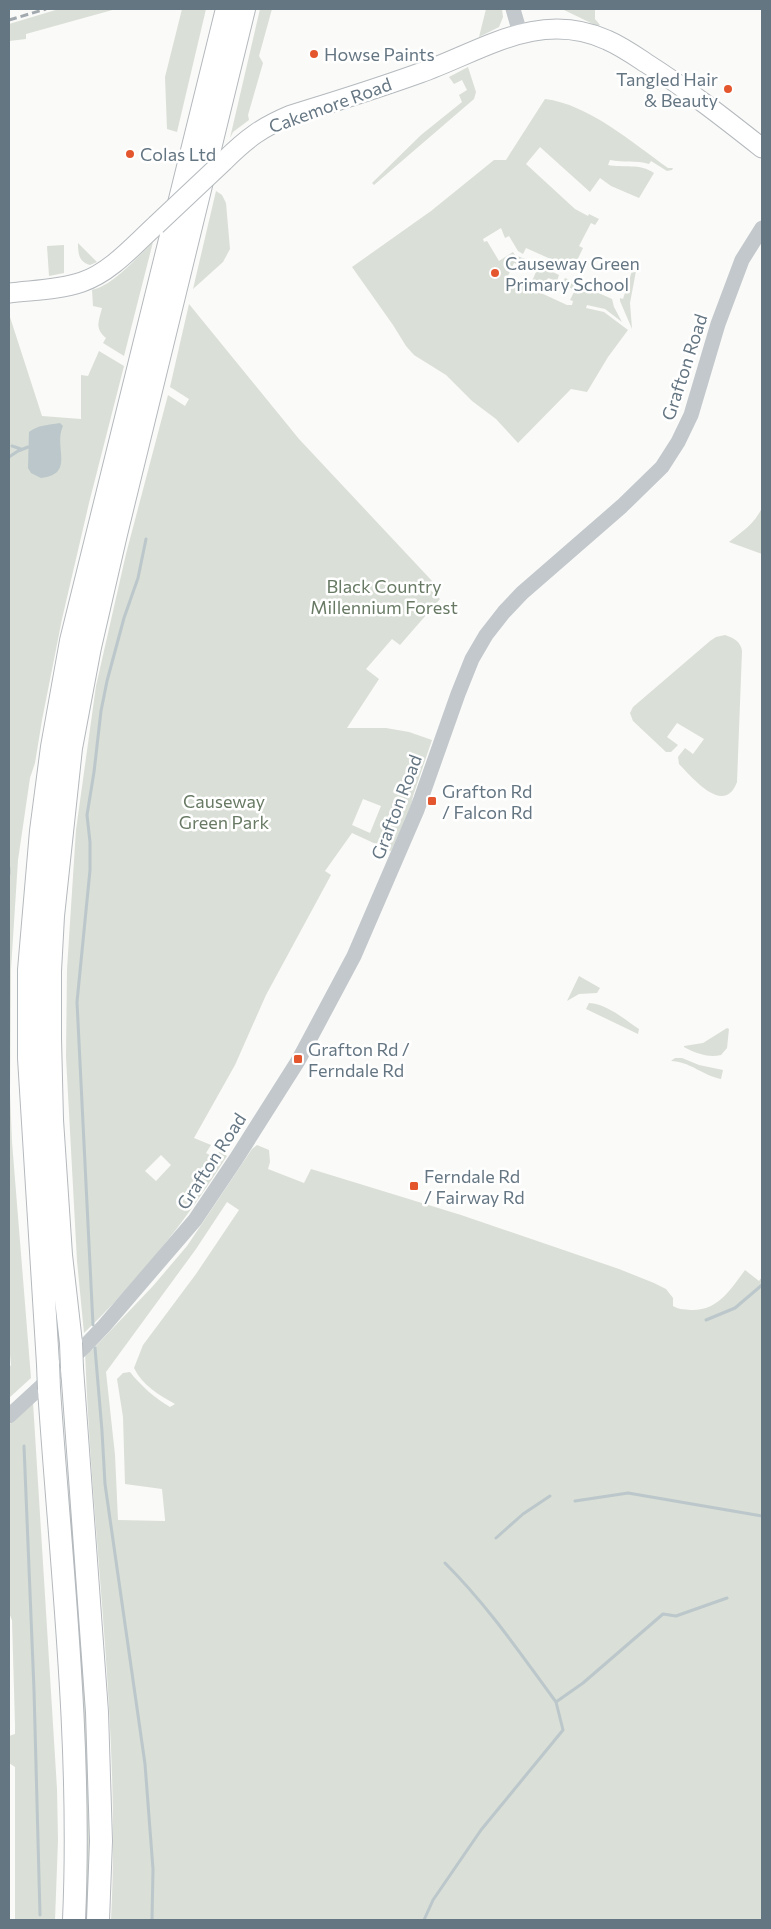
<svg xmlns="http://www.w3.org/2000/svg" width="771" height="1929" font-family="Commissioner,sans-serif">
	<rect width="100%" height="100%" fill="#fafaf8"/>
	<!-- green -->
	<path fill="#dadfd7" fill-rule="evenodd" d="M 59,9 L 116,9 L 26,34 L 26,39 L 9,41 L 9,24 Z
		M 182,9 L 206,9 L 177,132 L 167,129 L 165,77 Z
		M 260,9 L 272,9 L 259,56 L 263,63 L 248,115 L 249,120 L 233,132 L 230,138 Z
		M 486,9 L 502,9 L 503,17 L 499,27 L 479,37 Z
		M 562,9 L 595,9 L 595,19 L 600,25 L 597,26 Z
		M 468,67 L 476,92 L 474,99 L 374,185 L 372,183 L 421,135 L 462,102 L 459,95 L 467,90 L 462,80 L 454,84 L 449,77 Z
		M 545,99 C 588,104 633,143 668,168 L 673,168 L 672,170 L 667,171 L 651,161 L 649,164 C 636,160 623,163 610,160 L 608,165 C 623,168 640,163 654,173 L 639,198 L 611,186 L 600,178 L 590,192 L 540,147 L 526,164 L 575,209 L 588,216 L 589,214 L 599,219 L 595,225 L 591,223 L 579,246 L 583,248 L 573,269 L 526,248 L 523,254 L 518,251 L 509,236 L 505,238 L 501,228 L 483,239 L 484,242 L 487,241 L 499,261 L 513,252 L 515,255 L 525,259 L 522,266 L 514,263 L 507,278 L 529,288 L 536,272 L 528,268 L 531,262 L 559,275 L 557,281 L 548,278 L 541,293 L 567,305 L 572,305 L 573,301 L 570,300 L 575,290 L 562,284 L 565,278 L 612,299 L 614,307 L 622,322 L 605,309 L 587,305 L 586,308 L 604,312 L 628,330 L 608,357 L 587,392 L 571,389 L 518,443 L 496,419 L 472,401 L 446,375 L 414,355 L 406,346 L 393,325 L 352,267 L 431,211 L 494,160 L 506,160 Z
		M 216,191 L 222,195 L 226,203 L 230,249 L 223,262 L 193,289 Z
		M 153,242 L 124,356 L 103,343 L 106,338 C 94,328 99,321 102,308 L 93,306 L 92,290 C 114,285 137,257 153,242 Z
		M 78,243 L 97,262 L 90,265 C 79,262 78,254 78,243 Z
		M 64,245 L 64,273 L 49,276 L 47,246 Z
		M 632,271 L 636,271 L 630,303 L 632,329 L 620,301 L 620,298 L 623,299 Z
		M 189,304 L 299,439 L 433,582 L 427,587 L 440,599 L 400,645 L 392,639 L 366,669 L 379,679 L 347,728 L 386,728 L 409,732 L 432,740 L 413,796 L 411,807 L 391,851 L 352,833 L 325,871 L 331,875 L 266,995 L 235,1065 L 194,1138 L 211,1145 L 206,1153 L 215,1158 L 220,1151 L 227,1156 C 186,1221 139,1280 84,1333 L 77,1261 L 66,1057 L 67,969 L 76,830 L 96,686 L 126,554 L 168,395 L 185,406 L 189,399 L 170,387 ZM 363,799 L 381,806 L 370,833 L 352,825 ZM 161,1155 L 171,1165 L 156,1181 L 145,1171 Z
		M 9,314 L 42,416 L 81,419 L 81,375 L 88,376 L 99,351 L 124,366 L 89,503 L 62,619 L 42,720 L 35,763 L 30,778 L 18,860 L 11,969 L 10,1093 L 12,1142 L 31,1378 L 9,1398 L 9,1368 L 11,1365 L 9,1343 Z
		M 762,508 L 762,554 L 729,542 C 742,532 755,523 762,508 Z
		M 725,635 C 734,638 741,642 742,651 L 737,782 C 724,817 692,777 679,764 L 678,757 L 685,748 L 693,754 L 704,739 L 677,723 L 667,737 L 678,745 L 671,752 L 666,752 L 633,721 L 630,713 L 633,707 L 710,641 L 716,637 Z
		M 579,976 L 600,988 L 597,993 L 579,994 L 567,1001 Z
		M 589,1003 C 607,1004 624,1019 639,1029 L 638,1034 L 586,1009 Z
		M 727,1028 L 729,1029 L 727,1048 L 721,1055 C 708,1058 695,1053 684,1047 L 684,1046 L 703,1043 Z
		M 675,1058 L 682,1058 L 699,1065 L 723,1070 L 721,1079 C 704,1076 689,1061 671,1061 Z
		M 257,1145 L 269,1150 L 270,1162 L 268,1169 L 304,1183 L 311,1169 L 461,1215 L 619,1269 L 654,1283 L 666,1289 L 673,1298 L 673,1306 C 680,1310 683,1309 691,1310 C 718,1311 731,1289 745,1270 L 759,1281 L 762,1277 L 762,1920 L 111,1920 C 121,1730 92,1542 85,1352 L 92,1350 L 153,1286 L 187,1246 L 252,1149 ZM 227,1202 L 239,1210 L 196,1274 L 143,1345 L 134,1368 C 142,1385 159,1395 175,1404 L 170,1407 C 155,1398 141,1386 130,1372 L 123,1373 L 117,1379 L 123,1417 L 125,1484 L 162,1489 L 165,1519 L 165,1521 L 118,1520 L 115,1455 L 106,1372 L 196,1249 Z
		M 33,1402 L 57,1789 L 58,1840 L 55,1920 L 15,1920 L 15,1767 L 9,1763 L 9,1736 L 15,1734 L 15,1725 L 12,1620 L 9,1613 L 9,1425 Z
		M 73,1593 L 80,1593 L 91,1824 L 89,1920 L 82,1920 Z"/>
	<!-- water -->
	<path fill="#bbc7cb" d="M 60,423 L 63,426 C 53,447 76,474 41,478 L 31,473 L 28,468 L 29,432 C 38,425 48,425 60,423 Z"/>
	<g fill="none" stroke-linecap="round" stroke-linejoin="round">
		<!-- stream -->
		<path stroke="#bbc7cb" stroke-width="3" d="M 12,446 L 21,449
			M 9,457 L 18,451 L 28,447
			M 9,874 L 9,868
			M 706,1320 L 735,1308 L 762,1285
			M 93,1325 L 77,1002 L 90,870 L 90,842 L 87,815 L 94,772 L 101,711 L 107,681 L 124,618 L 138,578 L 146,539
			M 95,1348 L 102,1431 L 105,1484 L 145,1764 L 153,1869 L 152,1920
			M 24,1446 L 34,1690 L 40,1915
			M 575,1501 L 628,1493 L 762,1516
			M 496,1538 L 523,1514 L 550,1496
			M 445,1563 C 488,1606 520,1653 556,1702
			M 424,1920 L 433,1900 L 481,1830 L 563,1730 L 556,1702 L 583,1683 L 663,1614 L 676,1616 L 727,1598"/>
		<defs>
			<path id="major" d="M 224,161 C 246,139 262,127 291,115 C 334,102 378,88 420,73 C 482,51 539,9 607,40 C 621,46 634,55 646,63 C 687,89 724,118 762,148
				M 9,293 C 33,290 59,290 82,282 C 111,272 134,245 156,225"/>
			<path id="highway" d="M 71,1343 L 61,1255 L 52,1120 L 50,1038 L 50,971 L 53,916 L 71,748 L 90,647 L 116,534 L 244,9
				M 48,1364 L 29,1058 L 29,970 L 41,831 L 52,747 L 71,641 L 227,9
				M 72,1368 L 97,1712 L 101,1841 L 98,1920
				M 49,1389 C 61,1566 82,1743 74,1920"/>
		</defs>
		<!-- major casing -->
		<use href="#major" stroke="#b5babe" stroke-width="21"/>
		<!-- highway casing -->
		<use href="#highway" stroke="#b4b9bd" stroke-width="24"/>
		<!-- minor -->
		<path stroke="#c3c8cc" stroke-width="15" d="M 513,9 L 520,33
			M 9,1416 L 84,1347 L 104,1326 L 195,1220 L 236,1159 L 298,1061 L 354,956 L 417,810 L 458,694 L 472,659 L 486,635 L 504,612 L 522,593 L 622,506 L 662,467 L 678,442 L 691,415 L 718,324 L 742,260 L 762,228"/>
		<!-- major -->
		<use href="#major" stroke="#fff" stroke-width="19"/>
		<!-- highway -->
		<use href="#highway" stroke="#fff" stroke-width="22"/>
		<!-- rail -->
		<path stroke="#a2aab0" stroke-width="3" stroke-dasharray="8 4" stroke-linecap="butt" d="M 9,20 L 46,9"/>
		<defs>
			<path id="major-bridge" d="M 156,225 L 224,161"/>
			<path id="highway-bridge" d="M 71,1343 L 72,1368
				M 48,1364 L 49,1389"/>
		</defs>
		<!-- major-bridge casing -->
		<use href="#major-bridge" stroke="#b5babe" stroke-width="21" stroke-linecap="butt"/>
		<!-- highway-bridge casing -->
		<use href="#highway-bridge" stroke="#b4b9bd" stroke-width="24" stroke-linecap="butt"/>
		<!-- major-bridge -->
		<use href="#major-bridge" stroke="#fff" stroke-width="19"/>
		<!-- highway-bridge -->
		<use href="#highway-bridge" stroke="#fff" stroke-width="22"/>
	</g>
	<!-- markers -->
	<g fill="#e4572e" stroke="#fff" stroke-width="2">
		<circle cx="314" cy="54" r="5"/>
		<circle cx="728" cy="89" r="5"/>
		<circle cx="130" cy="154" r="5"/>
		<circle cx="495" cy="273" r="5"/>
		<rect x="427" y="796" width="10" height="10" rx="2.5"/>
		<rect x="293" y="1054" width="10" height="10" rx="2.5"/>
		<rect x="409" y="1181" width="10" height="10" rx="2.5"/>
	</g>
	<g text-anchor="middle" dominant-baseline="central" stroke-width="5" stroke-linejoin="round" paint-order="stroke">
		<!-- poi labels -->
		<g font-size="18" fill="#657683" stroke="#fff" text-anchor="start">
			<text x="324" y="54">Howse Paints</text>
			<text x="718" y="79" text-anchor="end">Tangled Hair<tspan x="718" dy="21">&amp; Beauty</tspan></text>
			<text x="140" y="154">Colas Ltd</text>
			<text x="505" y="263">Causeway Green<tspan x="505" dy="21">Primary School</tspan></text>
			<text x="442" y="791">Grafton Rd<tspan x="442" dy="21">/ Falcon Rd</tspan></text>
			<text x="308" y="1049">Grafton Rd /<tspan x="308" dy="21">Ferndale Rd</tspan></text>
			<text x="424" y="1176">Ferndale Rd<tspan x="424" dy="21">/ Fairway Rd</tspan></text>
		</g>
		<!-- street labels -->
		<g font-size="18" fill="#657683" stroke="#fff">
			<text transform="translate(330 105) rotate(-20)">Cakemore Road</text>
			<text transform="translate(684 367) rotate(-72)">Grafton Road</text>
			<text transform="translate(396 807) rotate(-69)">Grafton Road</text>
			<text transform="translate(211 1161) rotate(-57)">Grafton Road</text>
		</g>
		<!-- park labels -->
		<g font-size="18" fill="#687a64" stroke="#fff">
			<text x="384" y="586">Black Country<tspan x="384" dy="21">Millennium Forest</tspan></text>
			<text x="224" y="801">Causeway<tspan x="224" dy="21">Green Park</tspan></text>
		</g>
	</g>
	<!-- border -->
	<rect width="771" height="1929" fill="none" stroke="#657683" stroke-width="20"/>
</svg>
